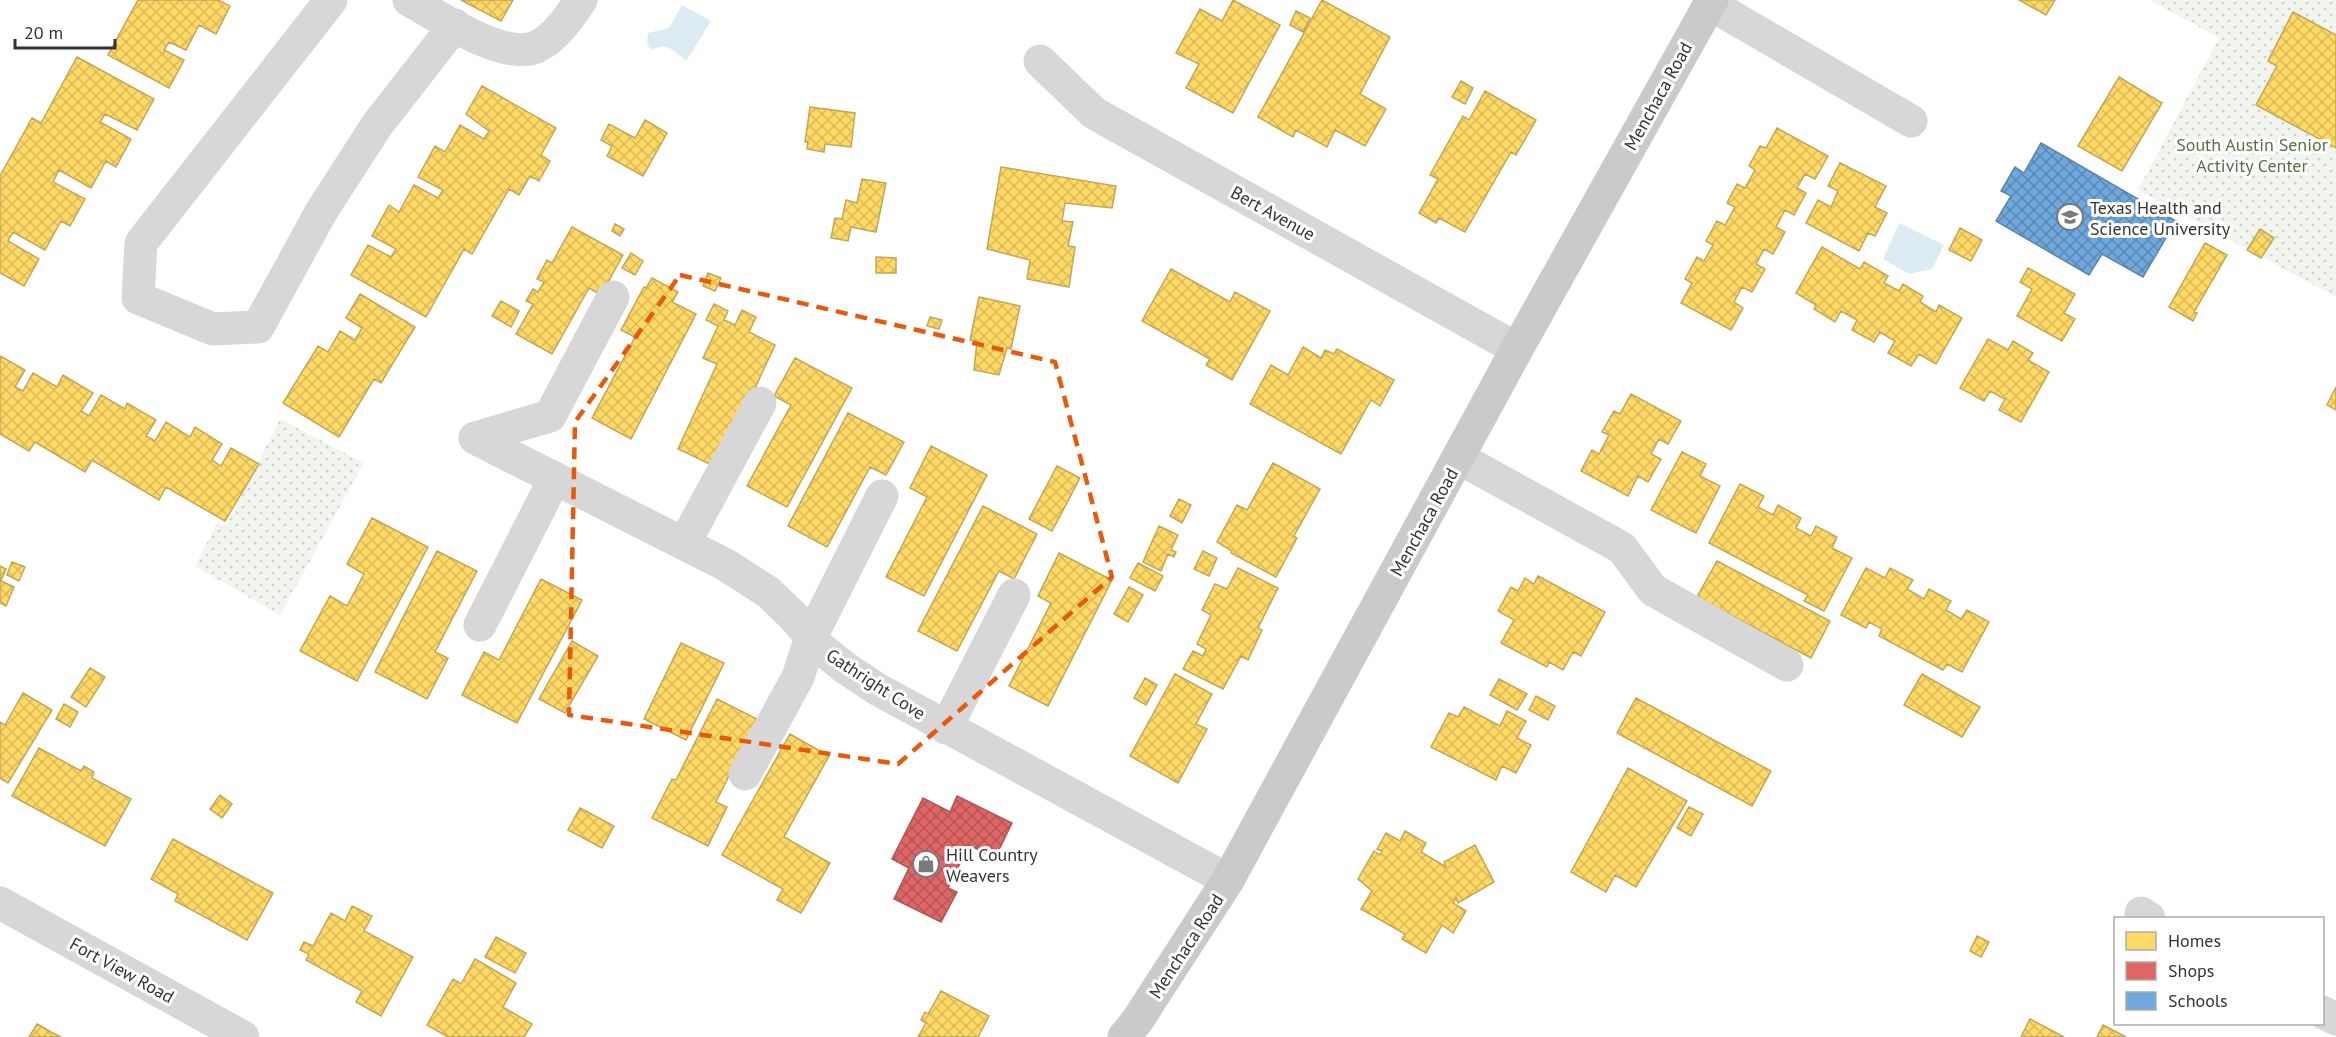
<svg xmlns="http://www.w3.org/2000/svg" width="2336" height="1037" font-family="'PT Sans',sans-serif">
	<defs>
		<pattern id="park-dots" width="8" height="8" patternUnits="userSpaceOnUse" patternTransform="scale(1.5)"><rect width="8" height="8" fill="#f1f5ed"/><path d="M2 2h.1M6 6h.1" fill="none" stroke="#cfd2cc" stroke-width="1.8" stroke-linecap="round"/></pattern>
		<pattern id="homes-cross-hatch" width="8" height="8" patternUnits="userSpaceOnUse" patternTransform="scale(1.5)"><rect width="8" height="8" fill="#ffd966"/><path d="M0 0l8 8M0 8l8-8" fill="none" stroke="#dbbb59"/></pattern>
		<pattern id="shops-cross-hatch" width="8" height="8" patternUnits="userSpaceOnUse" patternTransform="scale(1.5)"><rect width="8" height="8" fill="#e06666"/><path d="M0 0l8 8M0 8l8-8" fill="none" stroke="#b65555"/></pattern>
		<pattern id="schools-cross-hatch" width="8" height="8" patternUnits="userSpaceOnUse" patternTransform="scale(1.5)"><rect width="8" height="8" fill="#6fa8dc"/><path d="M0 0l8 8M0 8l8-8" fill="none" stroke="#5c89b3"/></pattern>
	</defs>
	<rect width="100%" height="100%" fill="#fff"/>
	<!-- park -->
	<path fill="url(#park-dots)" d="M 2150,0 L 2336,0 L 2336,297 L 2138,190 L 2219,38 Z
		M 280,419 L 364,463 L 280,615 L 195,566 L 217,523 L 226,526 Z"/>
	<!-- water -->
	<path fill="#ddebf3" d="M 682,5 L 711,21 L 686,61 C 675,52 668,41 652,50 L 647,45 L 648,33 L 669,28 Z
		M 1899,223 L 1944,245 L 1932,269 L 1909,274 L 1883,259 Z"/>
	<!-- homes -->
	<path fill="url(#homes-cross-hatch)" stroke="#c2a757" stroke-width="1.5" d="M 138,0 L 218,0 L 230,6 L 216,34 L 199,25 L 186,50 L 169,42 L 164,50 L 184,60 L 169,88 L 108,55 Z
		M 461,0 L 513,0 L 501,21 Z
		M 1233,0 L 1280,25 L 1233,113 L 1186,88 L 1199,64 L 1176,53 L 1200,9 L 1222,21 Z
		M 1322,0 L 1390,37 L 1360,94 L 1386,109 L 1365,146 L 1335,130 L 1327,147 L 1296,130 L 1293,137 L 1258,117 Z
		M 2019,0 L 2055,0 L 2046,15 Z
		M 1296,11 L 1310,18 L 1303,32 L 1290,25 Z
		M 2293,12 L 2336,35 L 2336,148 L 2256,105 L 2277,66 L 2268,61 Z
		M 77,57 L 154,99 L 137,130 L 105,114 L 100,122 L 131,139 L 116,167 L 106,161 L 91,188 L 59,170 L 53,182 L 85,199 L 70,226 L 61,221 L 45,250 L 13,232 L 8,241 L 39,259 L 24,286 L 0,273 L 0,176 L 32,118 L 41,123 Z
		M 2119,77 L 2162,103 L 2122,171 L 2078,146 Z
		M 1461,81 L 1473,88 L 1465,104 L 1452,97 Z
		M 482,86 L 556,128 L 541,155 L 550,161 L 539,181 L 530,176 L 519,195 L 509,189 L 472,254 L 464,249 L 426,317 L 351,275 L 368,245 L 391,257 L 396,249 L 372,236 L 389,205 L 399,212 L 414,185 L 438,198 L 443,190 L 418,177 L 435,146 L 445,152 L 460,125 L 484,139 L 489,131 L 466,114 Z
		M 1485,91 L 1536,120 L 1516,155 L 1511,152 L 1465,232 L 1439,218 L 1436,223 L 1419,213 L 1438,179 L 1430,175 L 1463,116 L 1469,120 Z
		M 810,107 L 855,113 L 851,147 L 825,144 L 824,152 L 807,149 L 808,142 L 805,142 Z
		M 645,120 L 667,133 L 643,176 L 607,156 L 612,146 L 601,140 L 609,124 L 635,138 Z
		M 1777,128 L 1828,156 L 1815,179 L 1805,174 L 1797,188 L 1806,193 L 1794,215 L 1785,210 L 1776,227 L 1785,232 L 1773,254 L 1764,249 L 1756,264 L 1765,269 L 1752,292 L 1742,287 L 1734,302 L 1743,308 L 1731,330 L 1681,303 L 1692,283 L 1685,279 L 1697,257 L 1704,261 L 1713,245 L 1706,241 L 1717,221 L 1725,225 L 1735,207 L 1727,203 L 1737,184 L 1745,188 L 1755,170 L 1749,166 L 1760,146 L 1766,148 Z
		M 1840,163 L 1886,186 L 1875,207 L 1887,213 L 1875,236 L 1868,233 L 1859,251 L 1806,223 L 1818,200 L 1831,207 L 1838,191 L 1828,186 Z
		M 1001,167 L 1116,186 L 1112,208 L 1065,203 L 1062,221 L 1073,222 L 1068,246 L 1075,247 L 1069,287 L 1027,279 L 1030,260 L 987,249 Z
		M 862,179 L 886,183 L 876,232 L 851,227 L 848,241 L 831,238 L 835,218 L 842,219 L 846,200 L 857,203 Z
		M 615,224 L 624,229 L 620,236 L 612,231 Z
		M 572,227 L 623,255 L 601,295 L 589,288 L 552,354 L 516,334 L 533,304 L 526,301 L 533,289 L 538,292 L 544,282 L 537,279 L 547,260 L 552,263 Z
		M 1960,228 L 1982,240 L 1971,261 L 1949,250 Z
		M 2260,229 L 2274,238 L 2261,258 L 2247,250 Z
		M 2205,243 L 2227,255 L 2194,312 L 2197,313 L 2193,321 L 2169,307 Z
		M 1822,247 L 1860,269 L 1864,262 L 1888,276 L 1884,283 L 1899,291 L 1903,284 L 1923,296 L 1920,302 L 1936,312 L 1939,305 L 1962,318 L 1936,364 L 1919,354 L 1911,366 L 1888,353 L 1895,341 L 1880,332 L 1874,342 L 1852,330 L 1857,320 L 1841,311 L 1835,322 L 1814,309 L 1816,305 L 1796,293 Z
		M 631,253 L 643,261 L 635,275 L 622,268 Z
		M 876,257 L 896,258 L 896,273 L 876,273 Z
		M 2028,268 L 2075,294 L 2064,313 L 2075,319 L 2062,341 L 2017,316 L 2032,289 L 2020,282 Z
		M 1171,269 L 1230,302 L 1235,292 L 1270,311 L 1232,380 L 1206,365 L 1210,359 L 1142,321 Z
		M 708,273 L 721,278 L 715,291 L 703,286 Z
		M 652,278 L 678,292 L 672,302 L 696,314 L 631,439 L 592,418 L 635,337 L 621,330 L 644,287 L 646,288 Z
		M 360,294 L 415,327 L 381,383 L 374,379 L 339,437 L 283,403 L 318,346 L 328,352 L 340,331 L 355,340 L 362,328 L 346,318 Z
		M 979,297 L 1020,306 L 1011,349 L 1007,348 L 999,375 L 974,370 L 977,341 L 970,340 Z
		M 501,301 L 519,311 L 511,327 L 492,316 Z
		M 714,304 L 728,311 L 724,320 L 735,325 L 742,310 L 756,317 L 749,332 L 775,345 L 718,468 L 678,449 L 717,364 L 703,358 L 718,326 L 706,320 Z
		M 930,317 L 942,320 L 939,329 L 927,326 Z
		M 1988,339 L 2008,350 L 2013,341 L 2033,353 L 2028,360 L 2049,372 L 2021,422 L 1999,410 L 2005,399 L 1990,391 L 1984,401 L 1960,388 Z
		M 1303,347 L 1321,358 L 1325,350 L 1334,354 L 1337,349 L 1394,380 L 1380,406 L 1371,400 L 1341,454 L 1250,404 L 1271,365 L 1288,375 Z
		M 0,356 L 25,370 L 15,387 L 23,391 L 33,373 L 57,387 L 63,375 L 93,393 L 81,411 L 89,416 L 101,395 L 125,409 L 127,403 L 156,420 L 146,436 L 155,441 L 166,422 L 190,437 L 195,427 L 222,444 L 212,460 L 221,466 L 231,448 L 259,464 L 225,521 L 166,487 L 159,500 L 92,460 L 85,472 L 35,442 L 29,451 L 0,434 Z
		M 795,358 L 852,388 L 787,507 L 747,486 L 791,405 L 774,396 Z
		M 2336,387 L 2336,410 L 2327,405 Z
		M 1631,394 L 1681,421 L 1668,444 L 1659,439 L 1651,454 L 1661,459 L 1648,482 L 1638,476 L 1628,496 L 1581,471 L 1592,450 L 1599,454 L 1609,435 L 1602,432 L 1614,411 L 1620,414 Z
		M 848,413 L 904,442 L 886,475 L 870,467 L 827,547 L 788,526 Z
		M 931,446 L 987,475 L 924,596 L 886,577 L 927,497 L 910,488 Z
		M 1682,452 L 1706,464 L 1700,476 L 1720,486 L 1696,533 L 1651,510 Z
		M 1273,463 L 1320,489 L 1294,536 L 1297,538 L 1276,577 L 1231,553 L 1232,551 L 1217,542 L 1237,505 L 1247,510 Z
		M 1057,466 L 1080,478 L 1052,531 L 1029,519 Z
		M 1740,484 L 1764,496 L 1758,507 L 1773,515 L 1778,505 L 1801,518 L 1796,528 L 1811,536 L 1816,526 L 1837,537 L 1832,548 L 1852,558 L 1824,611 L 1804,601 L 1808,595 L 1709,543 Z
		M 1179,499 L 1191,505 L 1182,523 L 1170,516 Z
		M 983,506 L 1037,534 L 1014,579 L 999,571 L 957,651 L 918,631 Z
		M 372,518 L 428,547 L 357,681 L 300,651 L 330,596 L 347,606 L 364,574 L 347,564 Z
		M 1159,526 L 1178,535 L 1171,550 L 1176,552 L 1174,557 L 1168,554 L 1161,571 L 1143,562 Z
		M 437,551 L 477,571 L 435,652 L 448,658 L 427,699 L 375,672 Z
		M 1203,551 L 1217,558 L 1209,576 L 1194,569 Z
		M 1059,553 L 1112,580 L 1048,706 L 1009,686 L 1051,603 L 1038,596 Z
		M 1717,561 L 1830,621 L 1811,658 L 1697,597 Z
		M 12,562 L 25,567 L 19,581 L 7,575 Z
		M 1138,563 L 1163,576 L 1155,591 L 1130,578 Z
		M 0,566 L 6,569 L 1,581 L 14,587 L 6,606 L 0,603 Z
		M 1238,568 L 1278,588 L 1258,628 L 1262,630 L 1248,660 L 1241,656 L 1223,689 L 1183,669 L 1193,651 L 1203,656 L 1206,649 L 1197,644 L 1211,615 L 1202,610 L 1215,584 L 1227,589 Z
		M 1866,568 L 1885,578 L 1890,568 L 1913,580 L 1907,589 L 1924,599 L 1929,589 L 1951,601 L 1946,610 L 1961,619 L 1967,610 L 1989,622 L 1962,672 L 1947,664 L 1943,670 L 1879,636 L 1882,629 L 1869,622 L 1866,628 L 1841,615 Z
		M 1538,576 L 1605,612 L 1581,656 L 1573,652 L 1563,670 L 1549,662 L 1547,667 L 1501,643 L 1514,620 L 1498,611 L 1511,587 L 1518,591 L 1525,578 L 1534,584 Z
		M 541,579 L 582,600 L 517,723 L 462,695 L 484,652 L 499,660 Z
		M 1129,587 L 1143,595 L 1128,622 L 1114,614 Z
		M 572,641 L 598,656 L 565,713 L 539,699 Z
		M 681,643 L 724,663 L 686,740 L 644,719 Z
		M 90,668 L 105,677 L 86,707 L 71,697 Z
		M 1175,674 L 1212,694 L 1196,724 L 1207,729 L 1178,783 L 1130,756 Z
		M 1922,674 L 1980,707 L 1962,737 L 1904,705 Z
		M 1145,678 L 1157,685 L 1146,705 L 1134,698 Z
		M 1499,679 L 1527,694 L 1517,710 L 1490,695 Z
		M 23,693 L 52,710 L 8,783 L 0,778 L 0,722 L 5,725 Z
		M 1536,696 L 1555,706 L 1548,720 L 1529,710 Z
		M 1636,698 L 1771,771 L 1752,806 L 1617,733 Z
		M 717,699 L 757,719 L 716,802 L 727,807 L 708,846 L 652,818 L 672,779 L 676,780 Z
		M 64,704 L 78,712 L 70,727 L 56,719 Z
		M 1464,707 L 1500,726 L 1507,711 L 1526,721 L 1517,738 L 1531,745 L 1516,773 L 1502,766 L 1496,780 L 1431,747 L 1449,713 L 1458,717 Z
		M 790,734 L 829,756 L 784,837 L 830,863 L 801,913 L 777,900 L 783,889 L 722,855 Z
		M 39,748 L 81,771 L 84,766 L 94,772 L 92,778 L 131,799 L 105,846 L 12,796 Z
		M 1628,768 L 1687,801 L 1636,887 L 1615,875 L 1606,892 L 1571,872 Z
		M 220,795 L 232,804 L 222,818 L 210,809 Z
		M 1689,807 L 1703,814 L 1691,836 L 1677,828 Z
		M 580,808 L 614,826 L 602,848 L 568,830 Z
		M 1405,831 L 1426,843 L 1421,852 L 1446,867 L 1444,862 L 1475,845 L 1494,882 L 1458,903 L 1456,898 L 1453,903 L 1466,911 L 1453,933 L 1442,925 L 1426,953 L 1402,939 L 1405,934 L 1361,909 L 1372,891 L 1358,879 L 1374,851 L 1380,855 L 1382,851 L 1377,849 L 1386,833 L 1400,841 Z
		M 173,839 L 273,893 L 247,940 L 175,901 L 178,894 L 151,879 Z
		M 352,906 L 372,916 L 364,931 L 413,957 L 381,1016 L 356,1002 L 362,991 L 306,960 L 309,954 L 300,950 L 304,942 L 313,946 L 331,913 L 345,921 Z
		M 1977,936 L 1989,942 L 1981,957 L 1970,951 Z
		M 496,937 L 526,953 L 515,973 L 485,957 Z
		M 475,959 L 516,983 L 503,1007 L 532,1024 L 524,1037 L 448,1037 L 427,1025 L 453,979 L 461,984 Z
		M 941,991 L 989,1016 L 978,1037 L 918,1037 L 926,1023 L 921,1020 L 925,1012 L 928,1014 Z
		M 2030,1019 L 2064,1037 L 2021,1037 Z
		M 37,1024 L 51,1032 L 61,1037 L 29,1037 Z
		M 2103,1025 L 2126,1037 L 2097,1037 Z"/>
	<!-- shops -->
	<path fill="url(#shops-cross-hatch)" stroke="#ac5757" stroke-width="1.5" d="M 957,796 L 1012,823 L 995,858 L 969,845 L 948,888 L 957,892 L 941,922 L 894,899 L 909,868 L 892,859 L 923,798 L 950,812 Z"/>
	<!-- schools -->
	<path fill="url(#schools-cross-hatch)" stroke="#5d85a9" stroke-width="1.5" d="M 2041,143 L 2176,221 L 2143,277 L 2102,254 L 2089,275 L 1996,221 L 2011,196 L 2001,191 L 2015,167 L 2024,173 Z"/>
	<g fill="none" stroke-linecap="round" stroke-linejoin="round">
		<!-- minor -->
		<path stroke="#d7d7d7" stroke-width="33" d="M 331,0 L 141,243 L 138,298 L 213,329 L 258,327 L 321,212 L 377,125 L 455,25
			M 409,0 C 438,16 503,61 536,47 C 555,39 570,16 581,0
			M 1710,4 L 1911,121
			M 1040,61 L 1094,113 L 1517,349
			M 475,438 L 726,565 L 768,592 L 795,618 L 818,646 L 844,667 L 877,689 L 1228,880
			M 475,438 L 550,416 L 613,297
			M 1459,458 L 1622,548 L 1653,590 L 1787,665
			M 684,544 L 760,403
			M 480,625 L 555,478
			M 946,728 L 1014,595
			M 745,774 L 798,677 L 811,637 L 882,496
			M 0,903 L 243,1037
			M 2141,913 L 2149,918
			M 2322,1012 L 2336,1019"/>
		<!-- major -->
		<path stroke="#cacaca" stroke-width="33" d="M 1124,1037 L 1137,1021 L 1228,880 L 1517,349 L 1712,0"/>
	</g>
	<!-- marked area -->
	<path fill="none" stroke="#e8590c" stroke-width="4.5" stroke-dasharray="12 8" stroke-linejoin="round" d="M 680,275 L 1055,362 L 1112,577 L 898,764 L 569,715 L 575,422 Z"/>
	<!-- icons -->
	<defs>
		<symbol id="university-ring" viewBox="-11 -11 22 22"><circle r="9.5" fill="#fff" stroke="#7a7a7a" stroke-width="1.5"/><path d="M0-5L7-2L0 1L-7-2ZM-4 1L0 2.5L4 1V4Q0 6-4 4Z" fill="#7a7a7a"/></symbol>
		<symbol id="shop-ring" viewBox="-11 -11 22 22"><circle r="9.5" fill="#fff" stroke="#7a7a7a" stroke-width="1.5"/><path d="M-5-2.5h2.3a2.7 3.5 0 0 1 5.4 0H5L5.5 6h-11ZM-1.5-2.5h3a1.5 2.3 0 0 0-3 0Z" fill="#7a7a7a"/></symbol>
	</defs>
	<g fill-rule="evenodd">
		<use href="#university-ring" x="2055" y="202" width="30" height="30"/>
		<use href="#shop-ring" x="911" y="849" width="30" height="30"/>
	</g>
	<g text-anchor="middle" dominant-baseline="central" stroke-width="6" stroke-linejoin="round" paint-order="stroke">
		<!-- street labels -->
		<g font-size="18" fill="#333" stroke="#fff">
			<text transform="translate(1658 96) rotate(-61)">Menchaca Road</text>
			<text transform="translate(1273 213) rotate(29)">Bert Avenue</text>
			<text transform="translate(1424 522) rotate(-61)">Menchaca Road</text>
			<text transform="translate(876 684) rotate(33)">Gathright Cove</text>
			<text transform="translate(1186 946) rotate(-57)">Menchaca Road</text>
			<text transform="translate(122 970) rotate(29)">Fort View Road</text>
		</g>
		<!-- park labels -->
		<g font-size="18" fill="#56703f" stroke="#fff">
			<text x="2252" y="144">South Austin Senior<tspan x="2252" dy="21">Activity Center</tspan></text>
		</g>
		<!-- poi labels -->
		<g font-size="18" fill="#333" stroke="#fff" text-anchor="start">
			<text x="2090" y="207">Texas Health and<tspan x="2090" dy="21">Science University</tspan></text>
			<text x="946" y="854">Hill Country<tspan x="946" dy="21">Weavers</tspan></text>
		</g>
	</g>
	<!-- legend -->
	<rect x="2114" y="917" width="210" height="108" fill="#ffffff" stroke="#adadad" stroke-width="1.5"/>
	<rect x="2126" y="932" width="30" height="18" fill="#ffd966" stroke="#adadad" stroke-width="1.5"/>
	<text x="2168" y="947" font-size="18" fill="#333333">Homes</text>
	<rect x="2126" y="962" width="30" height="18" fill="#e06666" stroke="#adadad" stroke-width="1.5"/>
	<text x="2168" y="977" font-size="18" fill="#333333">Shops</text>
	<rect x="2126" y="992" width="30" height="18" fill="#6fa8dc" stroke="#adadad" stroke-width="1.5"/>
	<text x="2168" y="1007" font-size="18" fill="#333333">Schools</text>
	<!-- scale -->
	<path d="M15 39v9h100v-9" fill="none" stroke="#333333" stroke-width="3"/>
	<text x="24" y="39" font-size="18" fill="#333333" stroke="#ffffff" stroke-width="4.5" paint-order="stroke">20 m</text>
</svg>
